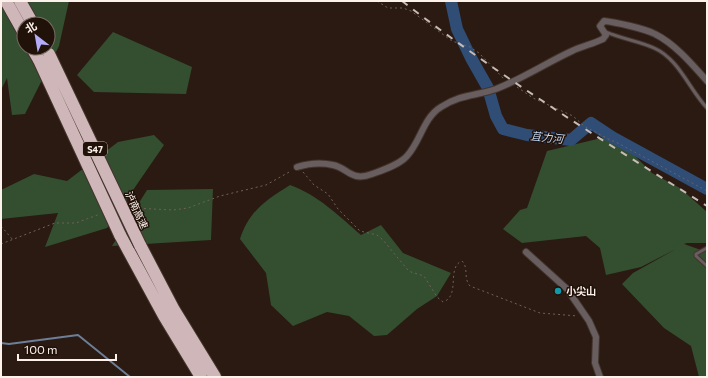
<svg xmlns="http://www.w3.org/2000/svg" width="708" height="378" font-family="Commissioner,'Noto Sans SC',sans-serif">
	<rect width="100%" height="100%" fill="#2a1a12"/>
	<!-- grass -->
	<path fill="#344e30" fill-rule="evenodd" d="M 1,1 L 69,1 L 59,46 L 25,114 L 12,115 L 7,78 L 1,90 ZM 24,24 L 48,24 L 48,48 L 24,48 Z
		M 113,32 L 192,67 L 186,94 L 94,92 L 77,75 Z
		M 154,135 L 164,145 L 107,228 L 45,247 L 58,213 L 1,219 L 1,190 L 34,174 L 67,181 L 118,142 Z
		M 614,135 L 652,173 L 680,188 L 707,212 L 707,243 L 687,243 L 684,244 L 701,250 L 707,249 L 707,377 L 699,377 L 691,346 L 664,328 L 622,284 L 633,273 L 676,249 L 641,267 L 606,275 L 600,248 L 586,236 L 522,243 L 503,229 L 520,210 L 527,208 L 547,151 Z
		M 290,185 C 318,195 339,216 361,235 L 381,225 L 403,253 L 451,273 L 437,296 L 417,309 L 387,335 L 374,336 L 349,316 L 327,312 L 293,326 L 271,305 L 266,273 L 240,239 C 249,211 266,200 290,185 Z
		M 213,189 L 211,240 L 112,246 L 147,190 Z"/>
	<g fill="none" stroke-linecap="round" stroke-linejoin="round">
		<!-- stream -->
		<path stroke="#6c7e98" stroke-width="2" d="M 1,343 L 9,344 L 78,335 L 130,377"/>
		<!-- river -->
		<path stroke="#2f4d75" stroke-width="12" d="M 451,1 L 457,29 L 471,58 L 488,88 L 496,116 L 503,129 L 527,135 L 571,140 L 591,123 L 612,137 L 707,189"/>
		<defs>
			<path id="lane" d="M 606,32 C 622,39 639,41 654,48 C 679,59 689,89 707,108
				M 707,248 L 696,254 L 696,256 L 707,266"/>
			<path id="street" d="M 297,167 C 310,163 320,162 333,165 C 348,168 351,182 372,174 C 383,170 399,165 407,156 C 421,141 423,118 441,107 C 461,94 476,96 496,89 C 522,79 546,63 572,51 C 582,46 593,44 603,39 L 606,35 L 600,26 L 604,21 C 615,22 646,29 655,34 C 675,44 692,64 707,81
				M 526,252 L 567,289 L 589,321 L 596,337 L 595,363 L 600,377"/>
			<path id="highway" d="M 6,1 L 24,33
				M 20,1 L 33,24
				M 32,48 L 39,60
				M 120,235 L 164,316 L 201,377
				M 140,245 L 174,310 L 215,377"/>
		</defs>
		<!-- lane casing -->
		<use href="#lane" stroke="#43342c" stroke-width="5"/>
		<!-- street casing -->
		<use href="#street" stroke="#43342c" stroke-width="8"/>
		<!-- highway casing -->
		<use href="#highway" stroke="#43342c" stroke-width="14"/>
		<!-- path -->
		<path stroke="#70615a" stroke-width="1" stroke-dasharray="2 3" stroke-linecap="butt" d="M 377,1 L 388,8 L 403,8 L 411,11 L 452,41 L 470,47 L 479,53 L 504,79
			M 517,87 L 533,98 L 573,116 L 584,126 L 612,141 L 614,141 L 707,191
			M 303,172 L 314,185 L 328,194 L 338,209 L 360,231 L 377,235 L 383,240 L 407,269 L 411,272 L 424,276 L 437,297 L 443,302 C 461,296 446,267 462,261 C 469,268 463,278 470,286 L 540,313 L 578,316
			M 134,208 L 173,210 L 188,208 L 220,196 L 266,185 L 291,171
			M 1,226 L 13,240
			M 1,244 L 55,223 L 76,223 L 100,214"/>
		<!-- lane -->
		<use href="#lane" stroke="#685d5f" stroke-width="3"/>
		<!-- street -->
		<use href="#street" stroke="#685d5f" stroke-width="6"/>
		<!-- highway -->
		<use href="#highway" stroke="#cfb6b9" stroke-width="12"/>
		<!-- rail -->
		<path stroke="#c8bbb5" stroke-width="2" stroke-dasharray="7 7" stroke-linecap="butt" d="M 402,1 C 499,76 603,141 707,206"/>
		<defs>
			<path id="highway-bridge" d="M 49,54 L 140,245
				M 39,60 L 120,235"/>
		</defs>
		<!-- highway-bridge casing -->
		<use href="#highway-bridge" stroke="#43342c" stroke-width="14" stroke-linecap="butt"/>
		<!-- highway-bridge -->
		<use href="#highway-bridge" stroke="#cfb6b9" stroke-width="12"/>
	</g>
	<!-- markers -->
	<circle fill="#0f9aa8" stroke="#201109" stroke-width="1.5" cx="558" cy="291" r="4"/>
	<g text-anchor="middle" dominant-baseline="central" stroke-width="3" stroke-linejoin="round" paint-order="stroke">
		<!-- shield labels -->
		<rect fill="#201109" stroke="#baaea7" stroke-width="1" x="83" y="142" width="24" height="14" rx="3"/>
		<g font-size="9" font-weight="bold" fill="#fcf1eb">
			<text x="95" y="149">S47</text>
		</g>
		<!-- street labels -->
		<g font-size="10" fill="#fcf1eb" stroke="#201109">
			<text transform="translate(137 210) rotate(65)">泸南高速</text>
		</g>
		<!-- poi labels -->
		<g font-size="10" font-weight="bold" fill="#fcf1eb" stroke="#201109" text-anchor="start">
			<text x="566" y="291">小尖山</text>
		</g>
		<!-- water labels -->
		<g font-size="11" font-style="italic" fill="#c4d8f2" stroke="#201109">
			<text transform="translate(547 137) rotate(6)">苴力河</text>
		</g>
	</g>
	<!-- border -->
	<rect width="708" height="378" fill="none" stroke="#fcf1eb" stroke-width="4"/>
	<!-- north arrow -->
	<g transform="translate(36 36) rotate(329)"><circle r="19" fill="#201109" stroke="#786b63"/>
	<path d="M0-3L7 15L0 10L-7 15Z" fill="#b3acf9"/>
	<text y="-6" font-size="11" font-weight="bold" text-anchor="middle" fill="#fcf1eb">北</text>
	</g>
	<!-- scale -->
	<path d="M18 354v6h98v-6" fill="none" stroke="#fcf1eb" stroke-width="2"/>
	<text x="24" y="354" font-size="12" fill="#fcf1eb" stroke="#201109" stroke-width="3" paint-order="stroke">100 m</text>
</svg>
